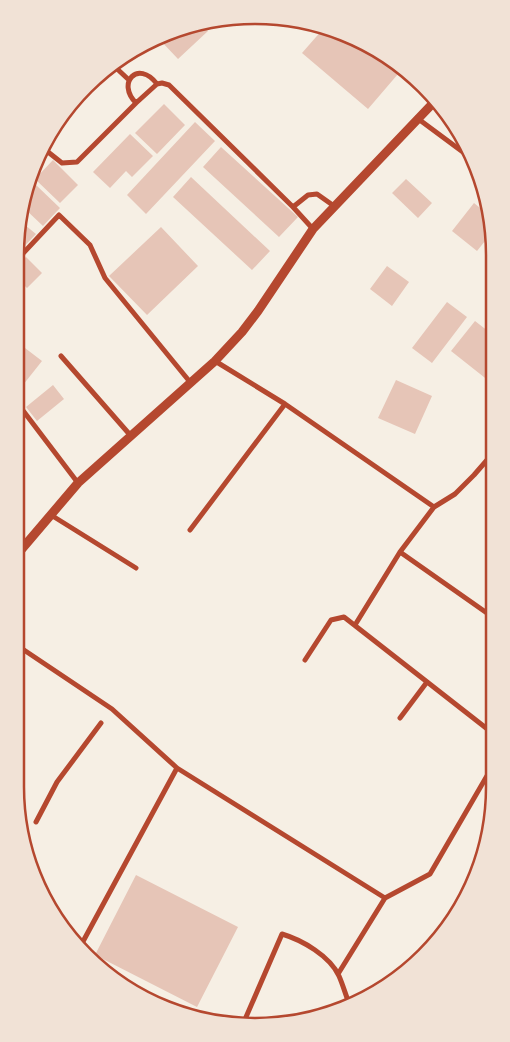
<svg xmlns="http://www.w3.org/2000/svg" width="510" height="1042" font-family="'Open Sans',sans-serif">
	<rect width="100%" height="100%" fill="#f6efe4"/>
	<!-- building -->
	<path fill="#e6c5b7" d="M 203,25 L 208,31 L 178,59 L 160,40 L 167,32 Z
		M 323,29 L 347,33 L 359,40 L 398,74 L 368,109 L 302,53 Z
		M 164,104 L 185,125 L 157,154 L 135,133 Z
		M 195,122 L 215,141 L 146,214 L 127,195 Z
		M 130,134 L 153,156 L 132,177 L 126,171 L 110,188 L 93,172 Z
		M 221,147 L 298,217 L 279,237 L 203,167 Z
		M 53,160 L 78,185 L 60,203 L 35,179 Z
		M 191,177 L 270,251 L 252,270 L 173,197 Z
		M 406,179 L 432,203 L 418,218 L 392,193 Z
		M 36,185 L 60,208 L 43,226 L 24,208 L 27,194 Z
		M 474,203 L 491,217 L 493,223 L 493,231 L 477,251 L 452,231 Z
		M 23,213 L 28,217 L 21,224 L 22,219 Z
		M 25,225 L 36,234 L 15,256 L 20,231 Z
		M 161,227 L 198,266 L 147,315 L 109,276 Z
		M 26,257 L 42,273 L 27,288 L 15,277 L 15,268 Z
		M 387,266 L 409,282 L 392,306 L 370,289 Z
		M 447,302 L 467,317 L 432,363 L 412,348 Z
		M 475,321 L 493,335 L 494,385 L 451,351 Z
		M 25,348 L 42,361 L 19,390 L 15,387 L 15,361 Z
		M 396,380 L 432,396 L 415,434 L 378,418 Z
		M 53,385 L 64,399 L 37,421 L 26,407 Z
		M 136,875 L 238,927 L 197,1007 L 95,955 Z"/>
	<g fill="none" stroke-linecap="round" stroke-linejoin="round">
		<!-- minor -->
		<path stroke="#b5482f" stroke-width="5" d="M 114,66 L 129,80
			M 136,103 C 116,83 138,59 157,84
			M 417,118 L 475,161
			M 43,148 L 62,163 L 77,162 L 136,103 L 157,84 L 162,83 L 169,85 L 293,207 L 313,229
			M 293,207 L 308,195 L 317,194 L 334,206
			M 15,262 L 59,215 L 90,245 L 105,278 L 190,382
			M 61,356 L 131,436
			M 215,361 L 285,404 L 434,507
			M 15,400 L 78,483
			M 51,515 L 136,568
			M 190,530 L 285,404
			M 400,552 L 494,618
			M 355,625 L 400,552 L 434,507 L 455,494 L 474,475 L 494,452
			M 15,644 L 112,709 L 177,768 L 385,898
			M 305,660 L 331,620 L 344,617 L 495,735
			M 400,718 L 427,682
			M 36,822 L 57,782 L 101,723
			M 385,898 L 430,874 L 495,762
			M 80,947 L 177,768
			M 338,974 L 385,898
			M 243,1024 L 282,934 C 302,940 330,956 339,976 C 343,985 346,996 350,1006"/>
		<!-- tertiary -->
		<path stroke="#b5482f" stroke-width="9" d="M 15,557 L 78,483 L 215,361 L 242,332 L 258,311 L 313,229 L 436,100"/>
	</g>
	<!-- crop -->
	<path d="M0 0H510V1042H0ZM255 24H255A231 231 0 0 1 486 255V787A231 231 0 0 1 255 1018H255A231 231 0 0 1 24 787V255A231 231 0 0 1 255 24Z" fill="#f1e2d6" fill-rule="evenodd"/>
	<path fill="none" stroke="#b5482f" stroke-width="2.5" d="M255 24H255A231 231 0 0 1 486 255V787A231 231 0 0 1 255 1018H255A231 231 0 0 1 24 787V255A231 231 0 0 1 255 24Z"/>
</svg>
